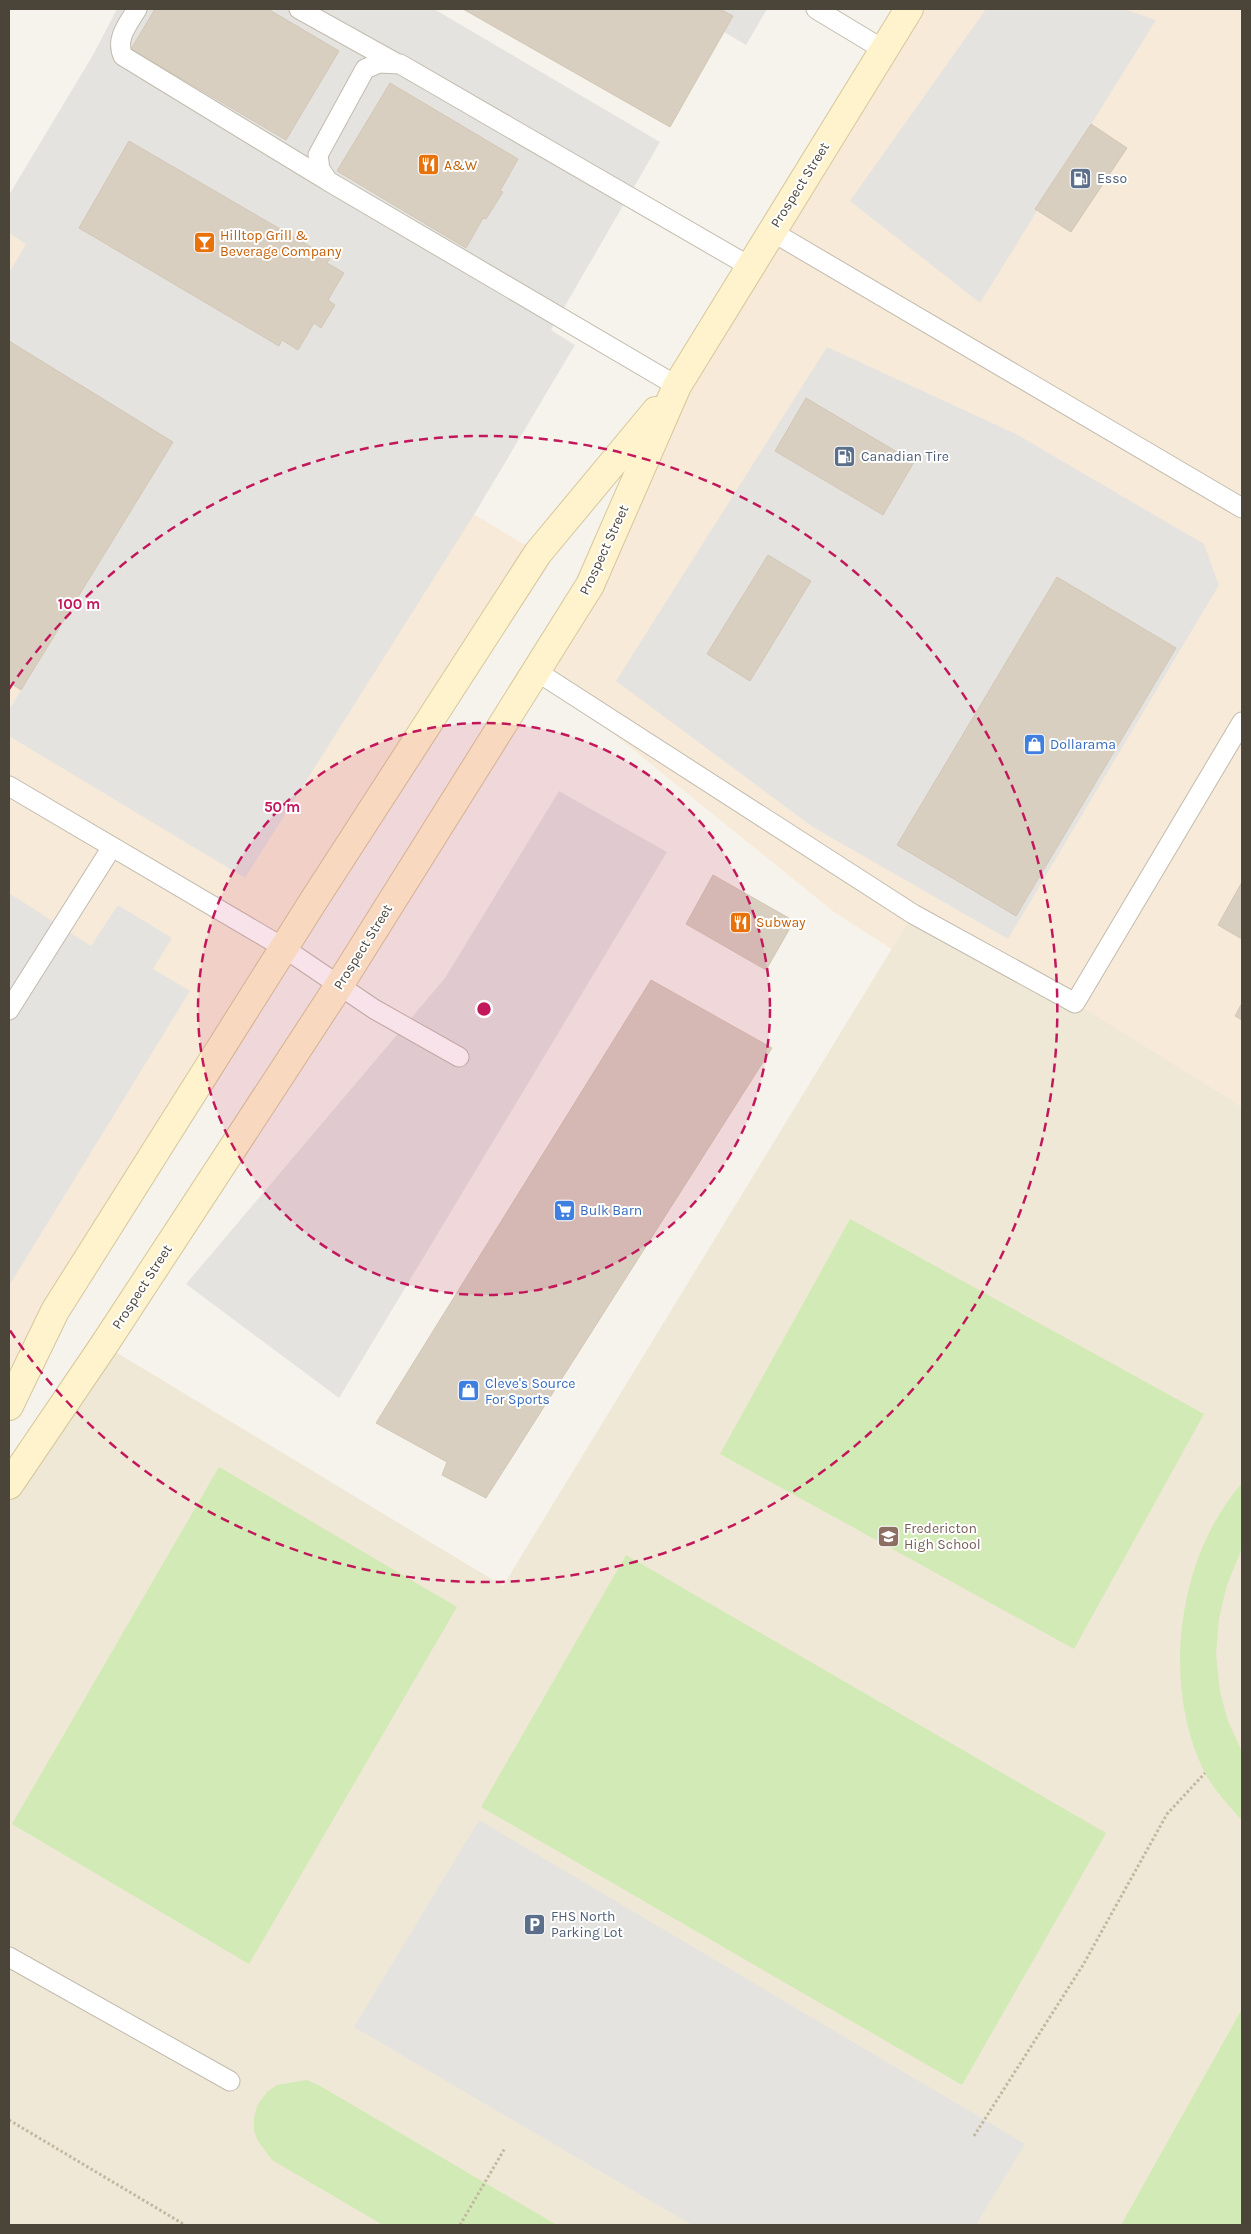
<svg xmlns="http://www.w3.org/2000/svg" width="1251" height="2234" font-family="Karla,sans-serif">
	<rect width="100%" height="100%" fill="#f6f3ec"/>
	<!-- commercial -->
	<path fill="#f7ead8" d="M 919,9 L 1242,9 L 1242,1163 L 1062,1059 L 834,912 L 536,671 L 677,386 Z
		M 9,233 L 538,553 L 9,1406 Z"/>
	<!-- education -->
	<path fill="#efe8d6" d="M 913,914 L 1075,1003 L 1242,1107 L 1242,2225 L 9,2225 L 9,1485 L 104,1345 L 503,1586 Z"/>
	<!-- green -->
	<path fill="#d2eab5" d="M 850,1219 L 1204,1414 L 1074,1649 L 720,1454 Z
		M 219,1467 L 457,1607 L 249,1964 L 12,1824 Z
		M 1242,1483 L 1242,1548 L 1227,1585 L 1219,1618 L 1216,1654 L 1220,1692 L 1228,1721 L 1242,1752 L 1242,1820 C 1229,1806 1214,1790 1205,1773 C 1160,1684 1178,1556 1242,1483 Z
		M 626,1555 L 1106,1833 L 962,2085 L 481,1807 Z
		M 1242,2009 L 1242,2225 L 1121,2225 Z
		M 307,2080 L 322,2087 L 557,2225 L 383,2225 L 272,2160 L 258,2141 L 254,2131 L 254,2117 L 258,2104 L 267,2092 L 277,2085 Z"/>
	<!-- parking -->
	<path fill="#e5e3e0" d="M 117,9 L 434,9 L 660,142 L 551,330 L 575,345 L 475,513 L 245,878 L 9,736 L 9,710 L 173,442 L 9,341 L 9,273 L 26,244 L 9,233 L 9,195 L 93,55 Z
		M 720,9 L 767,9 L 746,45 L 724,32 L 732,16 Z
		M 986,9 L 1124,9 L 1156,20 L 980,303 L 850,201 Z
		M 827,347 L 1016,434 L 1204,544 L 1219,585 L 1008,939 L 813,827 L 616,681 Z
		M 559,791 L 667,852 L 339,1398 L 186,1284 L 445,978 Z
		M 9,893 L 91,946 L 118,905 L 172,938 L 153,969 L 190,991 L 9,1286 Z
		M 479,1820 L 1025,2144 L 976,2225 L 692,2225 L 354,2027 Z"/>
	<!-- building -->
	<path fill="#d8cfc1" stroke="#d3c7b4" d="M 155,9 L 268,9 L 339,51 L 286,140 L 131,49 Z
		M 463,9 L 720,9 L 733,16 L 670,127 Z
		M 390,83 L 518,159 L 500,191 L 503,192 L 486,219 L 483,218 L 466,248 L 337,171 Z
		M 1091,124 L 1127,148 L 1071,232 L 1035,209 Z
		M 129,141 L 330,258 L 327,263 L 344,273 L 328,300 L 335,305 L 321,328 L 314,323 L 298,350 L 282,340 L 279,346 L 79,228 Z
		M 9,341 L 173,442 L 21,690 L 9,682 Z
		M 806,398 L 914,462 L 883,515 L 775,451 Z
		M 768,555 L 811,581 L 750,681 L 707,654 Z
		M 1057,577 L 1176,648 L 1016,916 L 897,845 Z
		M 713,875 L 794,921 L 766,970 L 686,924 Z
		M 1242,882 L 1242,939 L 1218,925 Z
		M 651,980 L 772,1048 L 486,1498 L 442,1475 L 447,1462 L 376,1423 Z
		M 1242,1003 L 1242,1020 L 1235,1016 Z"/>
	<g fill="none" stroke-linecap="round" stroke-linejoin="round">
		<defs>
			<path id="service" d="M 137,9 C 128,24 115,39 123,56 L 328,181
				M 299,9 L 396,63
				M 816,9 L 884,50
				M 771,231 L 1242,508
				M 677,386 L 328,181 L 320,169 L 318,155 L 365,69 L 379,63 L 400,64 L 749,266
				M 536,671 L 913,914 L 1075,1003 L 1242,722
				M 9,786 L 284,948 L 374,1009 L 459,1057
				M 9,1010 L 112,847
				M 9,1957 L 230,2081"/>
			<path id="secondary" d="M 9,1406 L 55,1311 L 314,900 L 538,553 L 656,411
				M 9,1485 L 104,1345 L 340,984 L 590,585 L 677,386 L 909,9"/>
		</defs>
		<!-- service casing -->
		<use href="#service" stroke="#c2bbae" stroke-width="21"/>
		<!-- secondary casing -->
		<use href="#secondary" stroke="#d6c79b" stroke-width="30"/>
		<!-- path -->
		<path stroke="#c4b79f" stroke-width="3" stroke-dasharray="2.5 2.5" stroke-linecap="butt" d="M 9,2120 L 185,2225
			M 974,2136 L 1083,1965 L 1167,1814 L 1205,1773
			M 460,2225 L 505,2148"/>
		<!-- service -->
		<use href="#service" stroke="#fff" stroke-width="19"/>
		<!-- secondary -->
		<use href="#secondary" stroke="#fff3cd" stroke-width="28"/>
	</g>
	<!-- distance rings -->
	<circle cx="484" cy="1009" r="286" fill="#c2185b" fill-opacity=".12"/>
	<g fill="none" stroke="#c2185b" stroke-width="2.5" stroke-dasharray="9 6">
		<circle cx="484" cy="1009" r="286"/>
		<path d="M9 689A573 573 0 1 1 9 1329"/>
	</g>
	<!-- icons -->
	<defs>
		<symbol id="restaurant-square" viewBox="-11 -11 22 22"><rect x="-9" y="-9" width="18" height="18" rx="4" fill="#e8710a" stroke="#fff"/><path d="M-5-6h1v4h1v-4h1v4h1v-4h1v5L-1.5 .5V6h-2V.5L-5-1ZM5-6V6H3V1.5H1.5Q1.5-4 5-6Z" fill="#fff"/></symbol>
		<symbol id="fuel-square" viewBox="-11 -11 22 22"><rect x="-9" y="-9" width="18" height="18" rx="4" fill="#5c6f8a" stroke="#fff"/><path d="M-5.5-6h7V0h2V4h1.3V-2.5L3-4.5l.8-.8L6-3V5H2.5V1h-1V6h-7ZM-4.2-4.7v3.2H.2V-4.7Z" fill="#fff"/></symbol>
		<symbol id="bar-square" viewBox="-11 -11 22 22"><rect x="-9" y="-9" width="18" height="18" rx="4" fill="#e8710a" stroke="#fff"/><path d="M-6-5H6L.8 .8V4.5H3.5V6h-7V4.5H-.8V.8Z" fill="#fff"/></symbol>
		<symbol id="shop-square" viewBox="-11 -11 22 22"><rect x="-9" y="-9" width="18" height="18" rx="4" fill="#3f7fe0" stroke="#fff"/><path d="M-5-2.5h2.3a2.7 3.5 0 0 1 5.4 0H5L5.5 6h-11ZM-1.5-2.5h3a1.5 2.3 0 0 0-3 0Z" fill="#fff"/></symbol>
		<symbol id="supermarket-square" viewBox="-11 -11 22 22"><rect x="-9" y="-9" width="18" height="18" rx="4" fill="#3f7fe0" stroke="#fff"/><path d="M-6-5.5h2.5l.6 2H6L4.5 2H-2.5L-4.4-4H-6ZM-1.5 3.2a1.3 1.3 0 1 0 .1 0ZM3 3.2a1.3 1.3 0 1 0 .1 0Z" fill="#fff"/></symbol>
		<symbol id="school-square" viewBox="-11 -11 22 22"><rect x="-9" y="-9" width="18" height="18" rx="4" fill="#8d6e63" stroke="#fff"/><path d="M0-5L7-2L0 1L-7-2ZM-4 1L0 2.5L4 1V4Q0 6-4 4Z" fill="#fff"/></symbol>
		<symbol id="parking-square" viewBox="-11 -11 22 22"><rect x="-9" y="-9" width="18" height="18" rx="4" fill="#5c6f8a" stroke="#fff"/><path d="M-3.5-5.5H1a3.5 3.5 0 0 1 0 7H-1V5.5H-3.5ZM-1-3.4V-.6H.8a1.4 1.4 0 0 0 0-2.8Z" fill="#fff"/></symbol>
	</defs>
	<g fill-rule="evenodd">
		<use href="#restaurant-square" x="416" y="152" width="25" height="25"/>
		<use href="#fuel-square" x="1068" y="166" width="25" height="25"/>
		<use href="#bar-square" x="192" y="230" width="25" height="25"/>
		<use href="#fuel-square" x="832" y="444" width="25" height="25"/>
		<use href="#shop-square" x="1022" y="732" width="25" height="25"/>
		<use href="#restaurant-square" x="728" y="910" width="25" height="25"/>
		<use href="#supermarket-square" x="552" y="1198" width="25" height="25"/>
		<use href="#shop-square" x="456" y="1378" width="25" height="25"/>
		<use href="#school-square" x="876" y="1524" width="25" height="25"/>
		<use href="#parking-square" x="522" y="1912" width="25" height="25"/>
	</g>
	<g text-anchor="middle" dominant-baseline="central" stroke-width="4" stroke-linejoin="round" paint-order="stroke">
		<!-- food labels -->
		<g font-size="14" fill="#c56008" stroke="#fff" text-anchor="start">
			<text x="444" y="165">A&amp;W</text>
			<text x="220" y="235">Hilltop Grill &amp;<tspan x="220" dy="16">Beverage Company</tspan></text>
			<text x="756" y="922">Subway</text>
		</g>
		<!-- service labels -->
		<g font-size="14" fill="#4e5e75" stroke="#fff" text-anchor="start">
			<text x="1097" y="178">Esso</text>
			<text x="861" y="456">Canadian Tire</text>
			<text x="551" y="1916">FHS North<tspan x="551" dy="16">Parking Lot</tspan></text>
		</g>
		<!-- street labels -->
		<g font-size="14" fill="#4b4439" stroke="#fff">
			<text transform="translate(800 185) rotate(-58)">Prospect Street</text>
			<text transform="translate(604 550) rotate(-65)">Prospect Street</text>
			<text transform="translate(363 947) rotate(-58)">Prospect Street</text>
			<text transform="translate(142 1287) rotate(-57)">Prospect Street</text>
		</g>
		<!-- shop labels -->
		<g font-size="14" fill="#366cbe" stroke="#fff" text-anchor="start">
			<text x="1050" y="744">Dollarama</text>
			<text x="580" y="1210">Bulk Barn</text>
			<text x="485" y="1383">Cleve's Source<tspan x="485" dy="16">For Sports</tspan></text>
		</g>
		<!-- education labels -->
		<g font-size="14" fill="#785e54" stroke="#fff" text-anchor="start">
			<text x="904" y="1528">Fredericton<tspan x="904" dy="16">High School</tspan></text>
		</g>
	</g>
	<circle cx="484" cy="1009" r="8" fill="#c2185b" stroke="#fff" stroke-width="2.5"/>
	<g font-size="15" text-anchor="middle" font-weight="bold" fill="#c2185b" stroke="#fff" stroke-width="4" stroke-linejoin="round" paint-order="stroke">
		<text x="79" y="609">100 m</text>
		<text x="282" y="812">50 m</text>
	</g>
	<!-- border -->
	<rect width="1251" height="2234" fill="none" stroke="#4b4439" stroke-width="20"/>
</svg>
